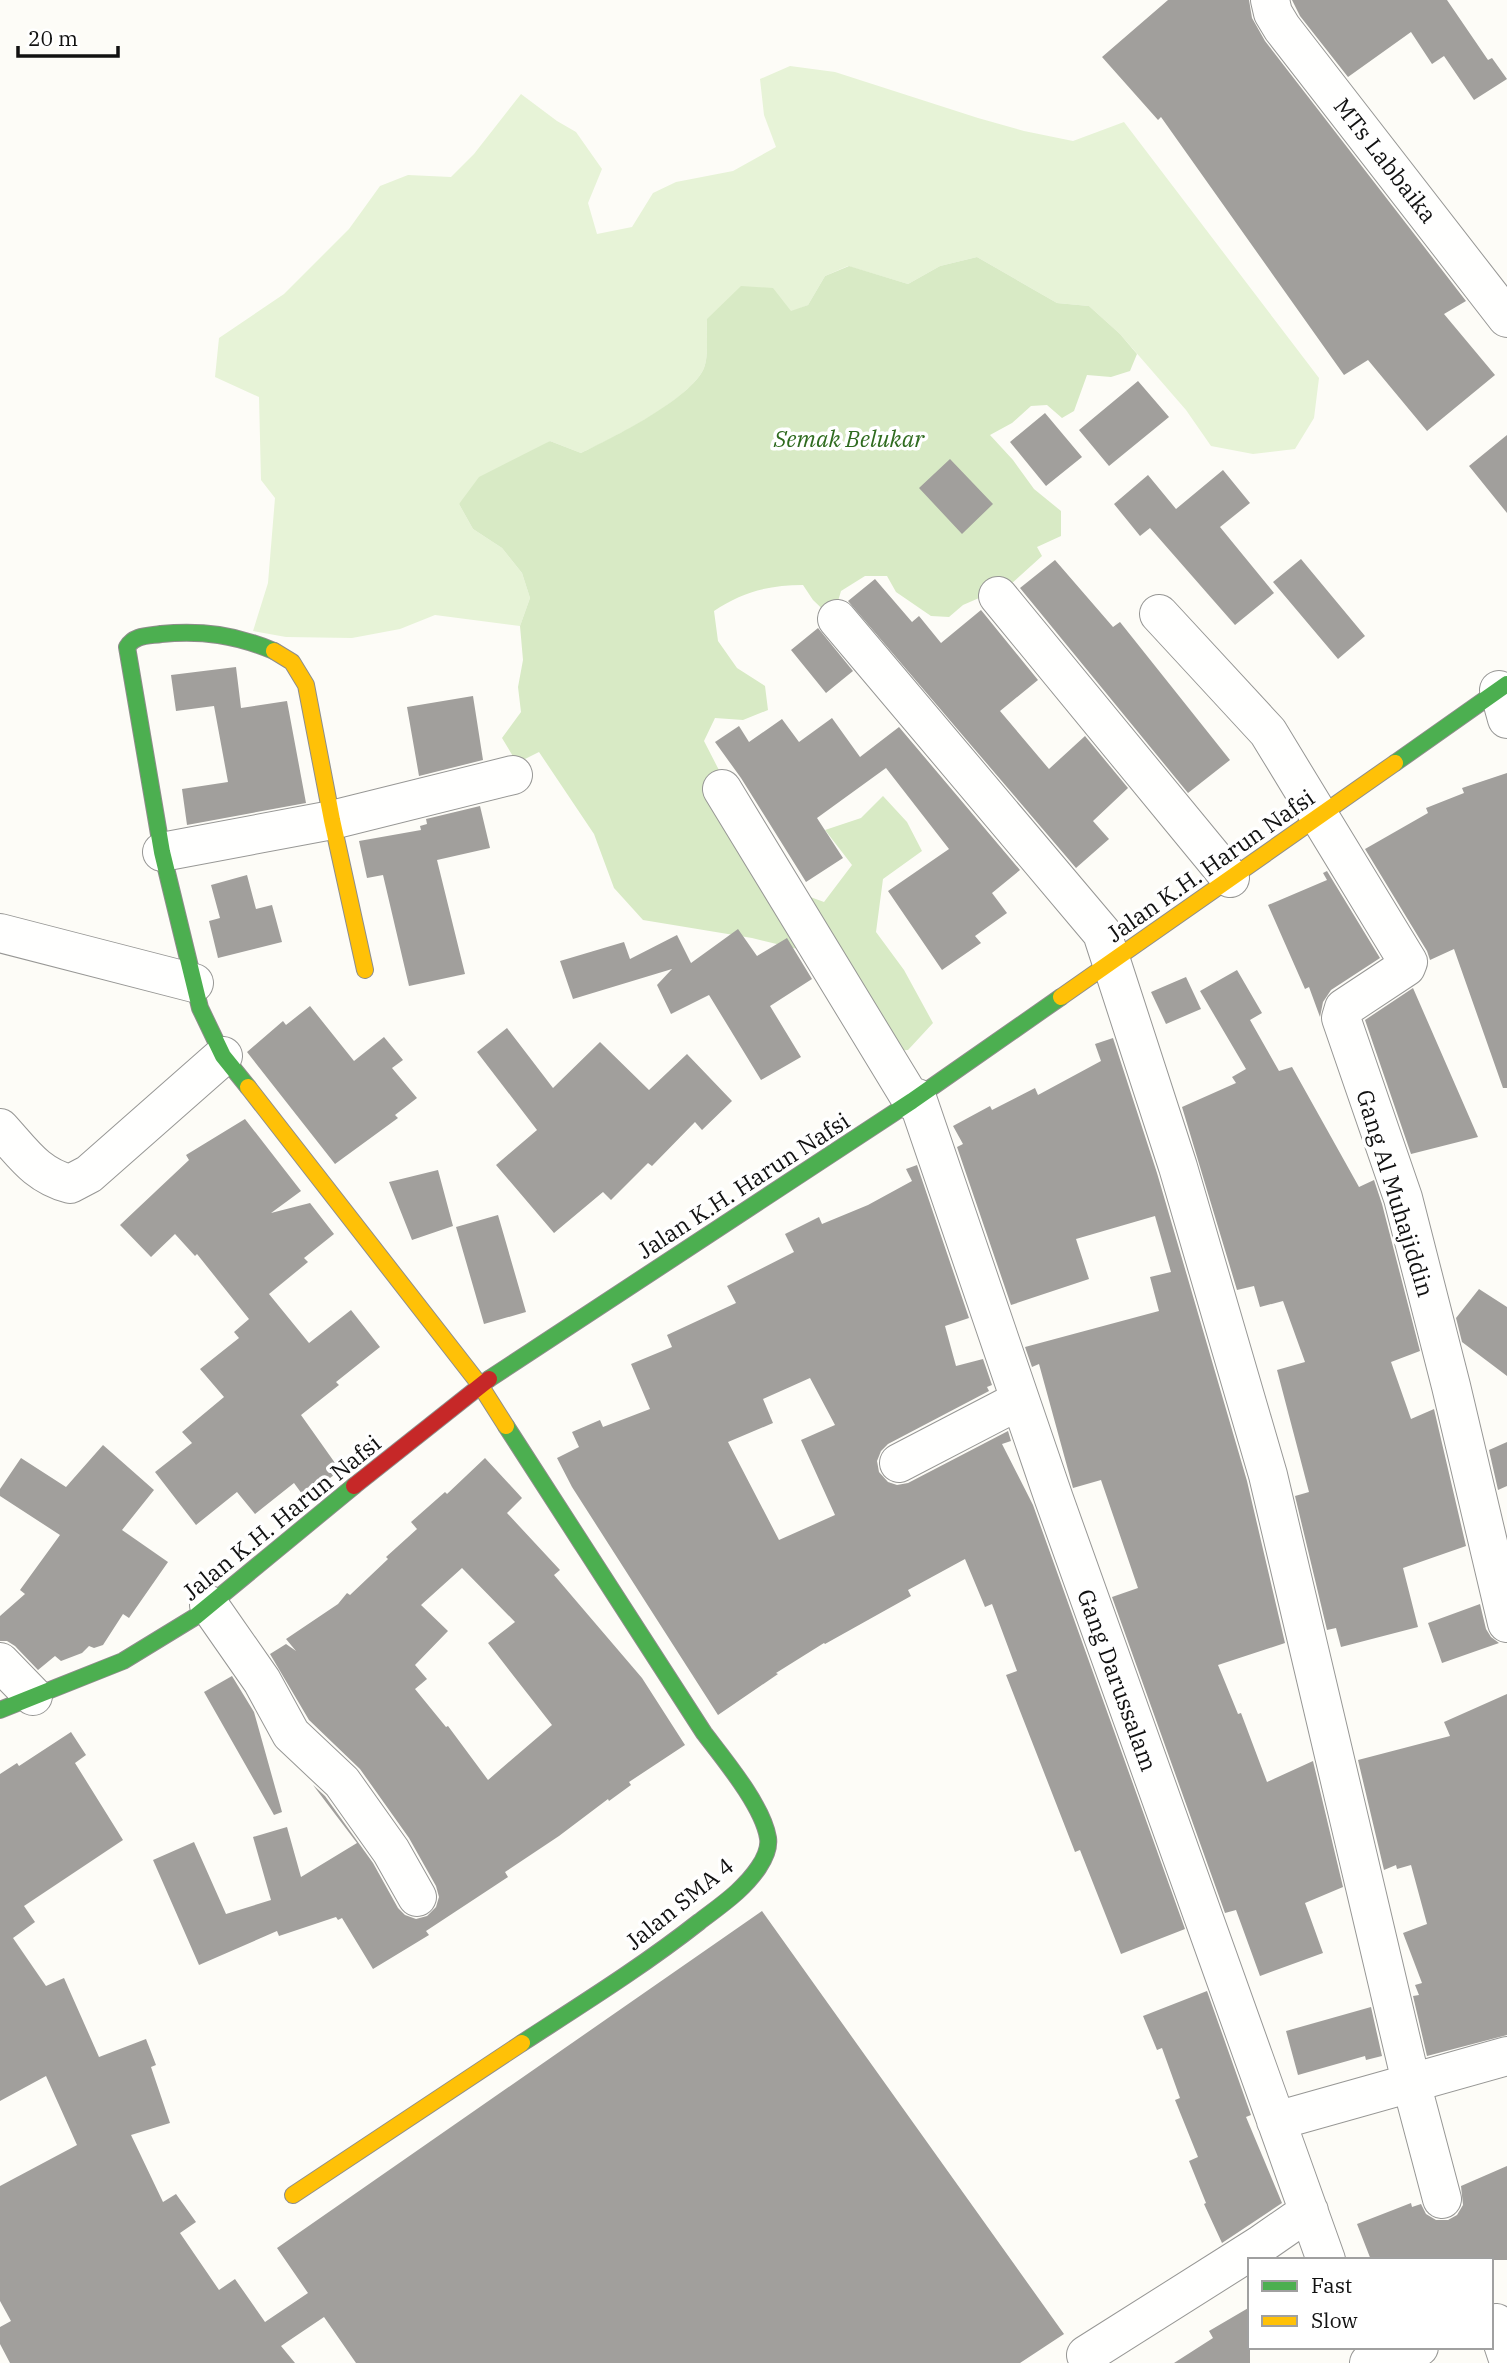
<svg xmlns="http://www.w3.org/2000/svg" width="1507" height="2363" font-family="'IBM Plex Serif',serif">
	<rect width="100%" height="100%" fill="#fdfcf7"/>
	<!-- green -->
	<path fill="#e7f3d7" d="M 790,66 L 835,72 L 978,118 L 1024,131 L 1073,141 L 1124,122 L 1319,378 L 1314,418 L 1295,449 L 1253,454 L 1211,446 L 1186,410 L 1120,334 L 1089,306 L 1057,303 L 977,257 L 940,266 L 908,284 L 848,266 L 825,276 L 808,305 L 791,312 L 707,319 C 706,333 709,355 704,368 C 691,399 612,439 581,453 L 550,441 L 459,504 L 473,529 L 502,548 L 522,573 L 530,598 L 520,626 L 435,615 L 400,629 L 352,638 L 286,637 L 253,631 L 268,583 L 275,498 L 261,480 L 259,397 L 215,377 L 219,338 L 284,294 L 349,229 L 380,186 L 408,175 L 451,177 L 474,154 L 521,94 L 557,121 L 576,132 L 602,169 L 588,203 L 597,234 L 632,227 L 653,193 L 676,182 L 733,171 L 776,147 L 764,115 L 760,79 Z"/>
	<!-- forest -->
	<path fill="#d8eac5" d="M 977,257 L 1057,303 L 1089,306 L 1120,334 L 1137,354 L 1130,371 L 1111,377 L 1087,375 L 1074,411 L 1062,418 L 1047,405 L 1031,406 L 1012,423 L 990,435 L 1013,460 L 1034,489 L 1061,511 L 1061,536 L 1037,547 L 1042,556 L 1011,584 L 963,605 L 949,617 L 931,616 L 896,592 L 887,576 L 865,576 L 841,591 L 836,608 L 863,648 L 813,600 L 803,585 C 769,585 742,592 714,611 L 718,641 L 737,668 L 765,686 L 768,710 L 743,720 L 715,718 L 704,741 L 722,776 L 802,894 L 824,902 L 852,865 L 825,830 L 861,818 L 883,796 L 907,822 L 922,851 L 883,879 L 876,932 L 904,970 L 933,1023 L 908,1050 L 882,1052 L 802,950 L 752,938 L 643,920 L 614,888 L 594,834 L 539,752 L 517,763 L 502,738 L 521,712 L 518,687 L 523,660 L 520,626 L 530,598 L 522,573 L 502,548 L 473,529 L 459,504 L 479,477 L 550,441 L 581,453 C 612,438 691,399 704,368 C 709,355 706,333 707,319 L 741,286 L 773,288 L 791,311 L 808,305 L 825,276 L 849,266 L 908,284 L 940,266 Z"/>
	<!-- building -->
	<path fill="#a19f9c" fill-rule="evenodd" d="M 1168,0 L 1249,0 L 1252,18 L 1265,41 L 1466,301 L 1444,314 L 1495,375 L 1427,431 L 1368,360 L 1344,375 L 1161,117 L 1158,120 L 1102,57 Z
		M 1292,0 L 1447,0 L 1488,60 L 1492,58 L 1507,79 L 1474,100 L 1444,56 L 1432,64 L 1411,32 L 1348,77 L 1300,16 Z
		M 1138,381 L 1169,417 L 1109,466 L 1079,430 Z
		M 1045,413 L 1082,457 L 1046,486 L 1010,442 Z
		M 1507,435 L 1507,513 L 1469,466 Z
		M 950,459 L 993,504 L 962,534 L 919,488 Z
		M 1223,470 L 1250,503 L 1220,527 L 1274,593 L 1235,625 L 1150,528 L 1140,536 L 1114,504 L 1148,475 L 1176,509 Z
		M 1301,559 L 1365,636 L 1338,659 L 1273,582 Z
		M 1055,560 L 1113,627 L 1120,622 L 1230,760 L 1188,793 L 1020,588 Z
		M 875,579 L 912,622 L 919,616 L 941,643 L 981,610 L 1038,680 L 1000,711 L 1049,769 L 1085,736 L 1128,788 L 1093,821 L 1109,839 L 1076,868 L 848,601 Z
		M 818,628 L 853,671 L 826,693 L 791,650 Z
		M 236,667 L 241,708 L 287,701 L 306,803 L 187,825 L 182,789 L 228,782 L 214,706 L 176,711 L 171,675 Z
		M 473,696 L 483,760 L 419,776 L 407,707 Z
		M 832,718 L 860,757 L 899,727 L 1020,870 L 992,893 L 1007,913 L 975,936 L 981,943 L 942,970 L 888,891 L 949,849 L 886,768 L 817,818 L 843,858 L 806,882 L 741,778 L 715,742 L 739,726 L 749,742 L 782,719 L 799,742 Z
		M 1507,773 L 1507,1088 L 1503,1088 L 1454,949 L 1430,960 L 1427,951 L 1365,849 L 1428,813 L 1426,808 L 1464,793 L 1462,788 Z
		M 480,806 L 490,848 L 437,860 L 465,974 L 409,986 L 383,875 L 367,878 L 359,841 L 421,830 L 420,826 L 427,824 L 426,819 Z
		M 1327,871 L 1380,958 L 1331,990 L 1323,1002 L 1320,1017 L 1309,987 L 1305,989 L 1268,905 L 1327,880 L 1323,873 Z
		M 247,875 L 256,909 L 272,905 L 282,942 L 218,958 L 209,921 L 220,918 L 211,885 Z
		M 738,929 L 757,956 L 787,938 L 812,979 L 770,1006 L 801,1057 L 761,1080 L 709,995 L 671,1014 L 657,985 L 672,969 L 573,999 L 560,961 L 624,942 L 630,959 L 677,935 L 691,963 Z
		M 1237,970 L 1262,1013 L 1250,1020 L 1279,1071 L 1292,1067 L 1359,1187 L 1374,1180 L 1382,1204 L 1420,1351 L 1391,1362 L 1411,1419 L 1434,1409 L 1466,1546 L 1403,1568 L 1418,1627 L 1341,1647 L 1336,1628 L 1327,1630 L 1295,1496 L 1309,1492 L 1277,1370 L 1305,1362 L 1283,1301 L 1260,1307 L 1254,1286 L 1237,1290 L 1182,1107 L 1236,1083 L 1232,1077 L 1246,1069 L 1200,991 Z
		M 1186,977 L 1201,1009 L 1166,1024 L 1151,992 Z
		M 1413,988 L 1478,1137 L 1411,1154 L 1365,1020 Z
		M 310,1006 L 354,1061 L 384,1037 L 403,1060 L 392,1068 L 417,1098 L 395,1115 L 398,1118 L 335,1164 L 247,1052 L 283,1021 L 286,1025 Z
		M 507,1028 L 553,1088 L 600,1042 L 649,1090 L 687,1054 L 732,1101 L 702,1130 L 695,1122 L 652,1166 L 648,1163 L 611,1200 L 603,1192 L 554,1233 L 496,1165 L 537,1130 L 477,1052 Z
		M 1113,1038 L 1157,1173 L 1247,1481 L 1285,1643 L 1218,1665 L 1238,1714 L 1241,1713 L 1267,1782 L 1313,1761 L 1343,1887 L 1305,1903 L 1323,1953 L 1260,1976 L 1236,1910 L 1225,1913 L 1112,1597 L 1138,1588 L 1101,1480 L 1073,1488 L 1039,1364 L 1032,1367 L 1025,1347 L 1159,1311 L 1150,1277 L 1171,1272 L 1155,1216 L 1076,1239 L 1089,1279 L 1011,1305 L 957,1147 L 963,1144 L 953,1126 L 990,1106 L 992,1110 L 1035,1088 L 1038,1095 L 1101,1061 L 1095,1044 Z
		M 245,1119 L 301,1191 L 271,1213 L 310,1203 L 334,1234 L 304,1258 L 308,1262 L 269,1294 L 309,1343 L 351,1310 L 380,1347 L 336,1382 L 339,1385 L 301,1415 L 340,1470 L 305,1498 L 294,1483 L 255,1514 L 237,1492 L 196,1525 L 155,1472 L 192,1443 L 182,1432 L 224,1397 L 200,1369 L 239,1338 L 234,1332 L 249,1319 L 197,1254 L 195,1256 L 175,1234 L 151,1257 L 120,1225 L 189,1160 L 186,1155 Z
		M 917,1165 L 969,1318 L 945,1326 L 956,1366 L 983,1359 L 992,1385 L 987,1387 L 989,1391 L 888,1444 L 881,1451 L 877,1461 L 879,1472 L 888,1482 L 897,1485 L 908,1483 L 1008,1431 L 1011,1441 L 1002,1444 L 1033,1505 L 1185,1929 L 1121,1954 L 1080,1850 L 1075,1852 L 1006,1675 L 1017,1671 L 992,1604 L 985,1607 L 965,1559 L 908,1590 L 911,1596 L 825,1644 L 824,1643 L 776,1673 L 778,1674 L 718,1715 L 572,1487 L 557,1458 L 579,1447 L 572,1432 L 600,1420 L 603,1427 L 650,1409 L 631,1364 L 672,1347 L 667,1335 L 736,1303 L 727,1286 L 794,1252 L 785,1234 L 819,1217 L 822,1224 L 868,1205 L 912,1181 L 906,1169 ZM 810,1378 L 835,1425 L 801,1440 L 835,1515 L 779,1540 L 728,1442 L 773,1423 L 763,1399 Z
		M 438,1170 L 453,1226 L 412,1240 L 389,1182 Z
		M 498,1215 L 526,1312 L 484,1324 L 456,1227 Z
		M 1479,1289 L 1507,1307 L 1507,1376 L 1462,1342 L 1456,1318 Z
		M 1507,1442 L 1507,1486 L 1498,1490 L 1489,1450 Z
		M 103,1445 L 154,1490 L 122,1530 L 168,1562 L 129,1618 L 123,1614 L 103,1645 L 94,1648 L 89,1646 L 82,1653 L 61,1661 L 55,1656 L 38,1670 L 15,1646 L 7,1641 L 0,1641 L 0,1616 L 25,1594 L 20,1590 L 60,1535 L 0,1496 L 0,1489 L 21,1458 L 66,1487 Z
		M 485,1458 L 522,1498 L 507,1513 L 560,1570 L 554,1575 L 642,1678 L 685,1745 L 629,1782 L 631,1785 L 609,1801 L 608,1799 L 559,1836 L 505,1872 L 508,1877 L 426,1931 L 429,1935 L 373,1969 L 342,1918 L 338,1920 L 336,1917 L 279,1936 L 277,1931 L 199,1965 L 153,1860 L 194,1842 L 226,1914 L 271,1900 L 253,1837 L 287,1827 L 301,1877 L 357,1843 L 313,1785 L 325,1796 L 373,1863 L 398,1908 L 405,1915 L 416,1919 L 427,1916 L 436,1907 L 439,1897 L 436,1886 L 409,1838 L 360,1769 L 309,1720 L 270,1654 L 286,1644 L 296,1651 L 286,1639 L 338,1604 L 347,1593 L 350,1595 L 388,1559 L 386,1557 L 417,1529 L 411,1522 L 445,1492 L 447,1494 ZM 462,1568 L 515,1622 L 488,1643 L 552,1725 L 488,1780 L 448,1726 L 446,1727 L 415,1689 L 427,1679 L 415,1665 L 448,1631 L 421,1605 Z
		M 1480,1604 L 1486,1629 L 1491,1637 L 1499,1643 L 1442,1663 L 1428,1623 Z
		M 232,1676 L 254,1712 L 282,1812 L 274,1815 L 204,1692 Z
		M 1507,1694 L 1507,2035 L 1427,2056 L 1413,1996 L 1419,1995 L 1415,1985 L 1422,1983 L 1403,1933 L 1427,1924 L 1411,1865 L 1397,1869 L 1396,1865 L 1384,1870 L 1358,1760 L 1450,1736 L 1444,1722 Z
		M 71,1732 L 86,1755 L 75,1763 L 123,1840 L 24,1906 L 35,1922 L 13,1938 L 46,1986 L 64,1978 L 99,2057 L 146,2039 L 156,2065 L 151,2067 L 170,2123 L 131,2135 L 163,2202 L 176,2194 L 196,2222 L 180,2233 L 219,2290 L 235,2279 L 265,2322 L 308,2293 L 277,2248 L 762,1911 L 1064,2334 L 1020,2363 L 356,2363 L 324,2317 L 281,2346 L 295,2363 L 10,2363 L 0,2344 L 0,2327 L 11,2321 L 0,2301 L 0,2186 L 77,2145 L 46,2076 L 0,2101 L 0,1774 L 17,1763 L 19,1766 Z
		M 1207,1991 L 1251,2115 L 1246,2117 L 1282,2203 L 1222,2243 L 1204,2204 L 1206,2203 L 1189,2161 L 1198,2157 L 1175,2100 L 1180,2098 L 1162,2048 L 1157,2050 L 1143,2016 Z
		M 1371,2007 L 1382,2056 L 1366,2060 L 1365,2056 L 1298,2075 L 1286,2031 Z
		M 1507,2166 L 1507,2260 L 1371,2260 L 1357,2224 L 1411,2203 L 1412,2207 L 1421,2204 L 1426,2214 L 1436,2220 L 1448,2220 L 1457,2215 L 1463,2205 L 1461,2186 Z
		M 1250,2307 L 1250,2363 L 1174,2363 L 1213,2338 L 1209,2331 Z"/>
	<g fill="none" stroke-linecap="round" stroke-linejoin="round">
		<defs>
			<path id="street" d="M 1270,0 L 1273,13 L 1282,28 L 1507,318
				M 998,596 L 1230,878
				M 1159,614 L 1268,732 L 1408,962 L 1406,967 L 1344,1008 L 1341,1018 L 1403,1198 L 1451,1386 L 1507,1623
				M 837,619 L 1102,933 L 1178,1167 L 1268,1475 L 1411,2082 L 1442,2199
				M 1499,690 L 1507,719
				M 722,789 L 912,1101
				M 162,852 L 332,820 L 513,775
				M 0,933 L 194,983
				M 917,1098 L 1054,1499 L 1326,2260
				M 0,1128 C 23,1153 36,1175 70,1184 L 89,1174 L 223,1056
				M 899,1463 L 1020,1400
				M 209,1605 L 262,1681 L 291,1734 L 342,1782 L 391,1851 L 417,1897
				M 0,1662 L 33,1696
				M 1276,2121 L 1507,2056
				M 1496,2323 L 1507,2356
				M 1086,2355 L 1260,2245 L 1309,2211
				M 1369,2363 L 1419,2347"/>
			<path id="fast" d="M 1395,763 L 1507,684
				M 248,1087 L 223,1056 L 200,1008 L 162,852 L 127,647 C 134,635 148,636 161,634 C 202,630 236,635 274,651
				M 489,1379 L 912,1101 L 1061,997
				M 506,1426 L 704,1733 C 723,1758 763,1806 768,1838 C 771,1857 750,1880 737,1892 C 725,1903 712,1912 699,1922 C 643,1966 582,2004 522,2043
				M 0,1710 L 123,1661 L 195,1617 L 354,1486"/>
			<path id="slow" d="M 274,651 L 292,662 L 306,685 L 332,820 L 365,970
				M 1061,997 L 1395,763
				M 248,1087 L 480,1385 L 506,1426
				M 293,2195 L 522,2043"/>
			<path id="jam" d="M 354,1486 L 489,1379"/>
		</defs>
		<!-- street casing -->
		<use href="#street" stroke="#979795" stroke-width="40"/>
		<!-- fast casing -->
		<use href="#fast" stroke="#8e8d8b" stroke-width="18"/>
		<!-- slow casing -->
		<use href="#slow" stroke="#8e8d8b" stroke-width="18"/>
		<!-- jam casing -->
		<use href="#jam" stroke="#8e8d8b" stroke-width="18"/>
		<!-- street -->
		<use href="#street" stroke="#fffffe" stroke-width="38"/>
		<!-- fast -->
		<use href="#fast" stroke="#4caf50" stroke-width="16"/>
		<!-- slow -->
		<use href="#slow" stroke="#ffc107" stroke-width="16"/>
		<!-- jam -->
		<use href="#jam" stroke="#c62828" stroke-width="16"/>
	</g>
	<g text-anchor="middle" dominant-baseline="central" stroke-width="7" stroke-linejoin="round" paint-order="stroke">
		<!-- street labels -->
		<g font-size="23" fill="#111" stroke="#fff">
			<text transform="translate(1386 160) rotate(52)">MTs Labbaika</text>
			<text transform="translate(1210 865) rotate(-35)">Jalan K.H. Harun Nafsi</text>
			<text transform="translate(743 1185) rotate(-33)">Jalan K.H. Harun Nafsi</text>
			<text transform="translate(1396 1193) rotate(73)">Gang Al Muhajiddin</text>
			<text transform="translate(281 1517) rotate(-39)">Jalan K.H. Harun Nafsi</text>
			<text transform="translate(1118 1680) rotate(70)">Gang Darussalam</text>
			<text transform="translate(679 1903) rotate(-39)">Jalan SMA 4</text>
		</g>
		<!-- park labels -->
		<g font-size="23" font-style="italic" fill="#2f6b1f" stroke="#fff">
			<text x="849" y="438">Semak Belukar</text>
		</g>
	</g>
	<!-- legend -->
	<rect x="1248" y="2258" width="245" height="91" fill="#ffffff" stroke="#a0a0a0" stroke-width="2"/>
	<rect x="1262" y="2281" width="35" height="10" fill="#4caf50" stroke="#a0a0a0" stroke-width="2"/>
	<text x="1311" y="2293" font-size="21" fill="#111111">Fast</text>
	<rect x="1262" y="2316" width="35" height="10" fill="#ffc107" stroke="#a0a0a0" stroke-width="2"/>
	<text x="1311" y="2328" font-size="21" fill="#111111">Slow</text>
	<!-- scale -->
	<path d="M18 46v10h100v-10" fill="none" stroke="#111111" stroke-width="3.5"/>
	<text x="28" y="46" font-size="21" fill="#111111" stroke="#ffffff" stroke-width="5" paint-order="stroke">20 m</text>
</svg>
